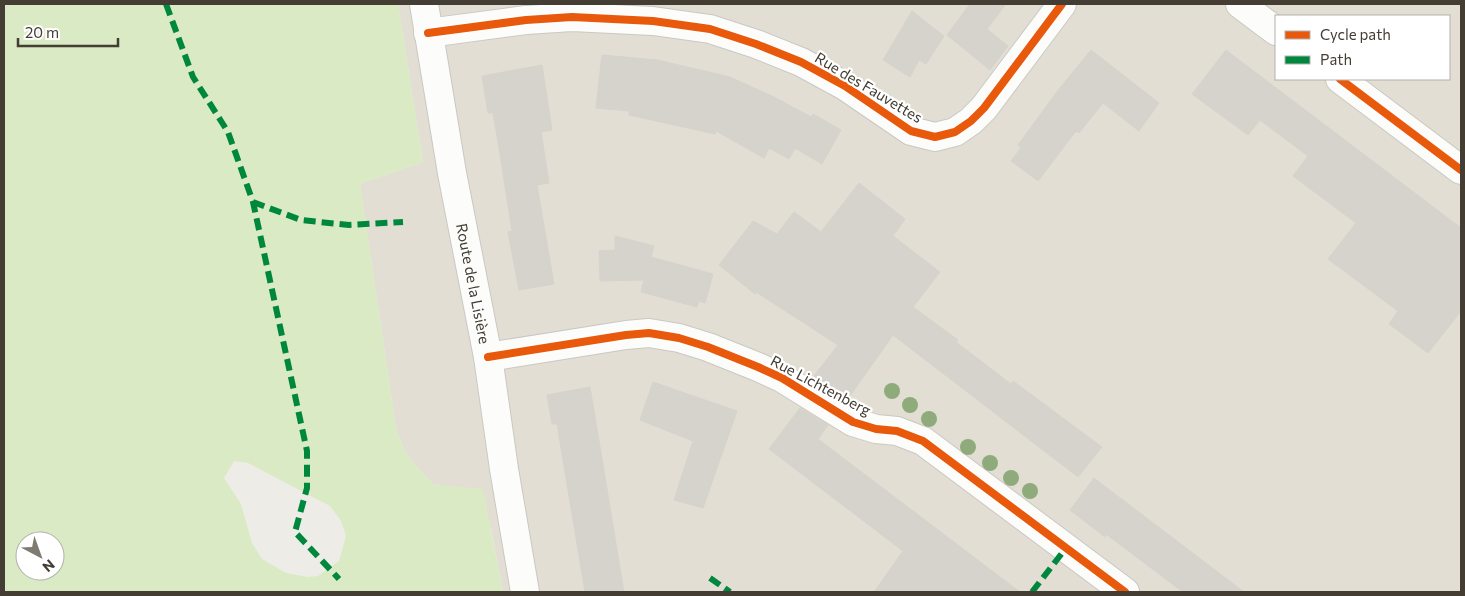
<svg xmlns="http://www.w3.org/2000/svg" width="1465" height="596" font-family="Commissioner,sans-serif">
	<rect width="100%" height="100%" fill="#eeece6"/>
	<!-- residential -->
	<path fill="#e3ded3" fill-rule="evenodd" d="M 398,4 L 1461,4 L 1461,592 L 503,592 L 491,528 L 433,484 L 413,463 L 403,448 L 396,428 L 360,184 L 423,162 ZM 1276,16 L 1449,16 L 1449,79 L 1276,79 Z"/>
	<!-- green -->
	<path fill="#daeac4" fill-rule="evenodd" d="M 4,4 L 398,4 L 423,162 L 360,184 L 396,428 L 403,448 L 413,463 L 433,484 L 483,489 L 503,592 L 4,592 ZM 234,461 L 248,463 L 330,506 L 341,521 L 346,536 L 339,561 L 318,576 L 308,577 L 286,573 L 262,559 L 252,543 L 241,504 L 224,478 ZM 25,541 L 55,541 L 55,571 L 25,571 Z"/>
	<!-- building -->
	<path fill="#d6d3cd" stroke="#d6d3cc" d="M 970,4 L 1006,4 L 987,29 L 1008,46 L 990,70 L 947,35 Z
		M 912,11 L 944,36 L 926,64 L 919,60 L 910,77 L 883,60 Z
		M 1091,50 L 1159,103 L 1139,131 L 1103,103 L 1079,133 L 1076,131 L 1038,181 L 1011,161 L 1021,148 L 1018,145 L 1059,89 Z
		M 1226,50 L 1461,228 L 1461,311 L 1428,353 L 1389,324 L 1398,311 L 1328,259 L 1356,223 L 1293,176 L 1308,156 L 1260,120 L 1248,135 L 1192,94 Z
		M 602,55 L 657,60 L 730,77 L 774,97 L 811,117 L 813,114 L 841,130 L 822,164 L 795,148 L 789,159 L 769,148 L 764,158 L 716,131 L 715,134 L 629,115 L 629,111 L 596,108 Z
		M 542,65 L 552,130 L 541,132 L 549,183 L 537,185 L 554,284 L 519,290 L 508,232 L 512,231 L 499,148 L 493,113 L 488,113 L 482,76 Z
		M 859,183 L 905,219 L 893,236 L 940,272 L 913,307 L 958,340 L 956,342 L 1011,384 L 1013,381 L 1102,447 L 1078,477 L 893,335 L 847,400 L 819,383 L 820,381 L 814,376 L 838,345 L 756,292 L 755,294 L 719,265 L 753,221 L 777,234 L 794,212 L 821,232 Z
		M 615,236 L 654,246 L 651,257 L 713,274 L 705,303 L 699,301 L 697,307 L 641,292 L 644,280 L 600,281 L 599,251 L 615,250 Z
		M 653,382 L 737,411 L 703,508 L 674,500 L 693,441 L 640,420 Z
		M 590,387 L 608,495 L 624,592 L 585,592 L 557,424 L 552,424 L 547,395 Z
		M 800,408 L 828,425 L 818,439 L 1020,592 L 874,592 L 903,551 L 769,449 Z
		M 1094,478 L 1244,592 L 1183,592 L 1106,534 L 1105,537 L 1070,510 Z"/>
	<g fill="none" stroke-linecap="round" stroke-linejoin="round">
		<defs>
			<g id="minor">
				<path id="s1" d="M 424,4 L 452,173 L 488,357 L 504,469 L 525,592"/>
				<path d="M 1240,4 L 1276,31"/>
				<path d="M 428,33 L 526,20 L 572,17 L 653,21 L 710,29 L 756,44 L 801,62 L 845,86 L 911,131 L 935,137 L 955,132 L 971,121 L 984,108 L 1062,4"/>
				<path d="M 1340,79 L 1461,170"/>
				<path d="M 488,357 L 626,335 L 649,333 L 679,338 L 708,347 L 758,367 L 782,378 L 853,422 L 876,429 L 897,431 L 923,441 L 1125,592"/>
			</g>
		</defs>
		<!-- minor casing -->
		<use href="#minor" stroke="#cac8c2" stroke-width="30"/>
		<!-- minor -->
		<use href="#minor" stroke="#fcfcfb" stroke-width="28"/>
		<!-- quiet -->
		<path stroke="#00873e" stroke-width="6" stroke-dasharray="12 6" stroke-linecap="butt" d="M 166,4 L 193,77 L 228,132 L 253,202 L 307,451 L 307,488 L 295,532 L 339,579
			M 253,202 L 301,220 L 349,225 L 403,222
			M 710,578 L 730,592
			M 1032,592 L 1066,548"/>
		<defs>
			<path id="cycleway" d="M 428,33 L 526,20 L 572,17 L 653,21 L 710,29 L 756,44 L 801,62 L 845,86 L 911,131 L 935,137 L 955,132 L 971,121 L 984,108 L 1062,4
				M 1340,79 L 1461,170
				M 488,357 L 626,335 L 649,333 L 679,338 L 708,347 L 758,367 L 782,378 L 853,422 L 876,429 L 897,431 L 923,441 L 1125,592"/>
		</defs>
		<!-- cycleway casing -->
		<use href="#cycleway" stroke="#fff" stroke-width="11"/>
		<!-- cycleway -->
		<use href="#cycleway" stroke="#e8590c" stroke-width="8"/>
	</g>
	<!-- trees -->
	<g fill="#8fab7c">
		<circle cx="892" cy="391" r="8"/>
		<circle cx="910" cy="405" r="8"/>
		<circle cx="929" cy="419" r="8"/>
		<circle cx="968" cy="447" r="8"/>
		<circle cx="990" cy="463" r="8"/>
		<circle cx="1011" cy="478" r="8"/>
		<circle cx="1030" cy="491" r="8"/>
	</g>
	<g text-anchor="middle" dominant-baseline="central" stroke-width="4.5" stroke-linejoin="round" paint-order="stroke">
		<!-- street labels -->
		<g font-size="15" fill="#433d33" stroke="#fff">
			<text transform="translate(869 87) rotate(31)">Rue des Fauvettes</text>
			<text stroke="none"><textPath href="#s1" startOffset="284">Route de la Lisière</textPath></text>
			<text transform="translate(821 385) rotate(28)">Rue Lichtenberg</text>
		</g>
	</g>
	<!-- border -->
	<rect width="1465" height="596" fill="none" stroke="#433d33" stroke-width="10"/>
	<!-- legend -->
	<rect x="1275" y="15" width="175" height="65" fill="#ffffff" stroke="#b4b1ad"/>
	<rect x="1285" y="31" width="25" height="8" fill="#e8590c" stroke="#b4b1ad"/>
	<text x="1320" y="40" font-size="15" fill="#433d33">Cycle path</text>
	<rect x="1285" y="56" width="25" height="8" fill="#00873e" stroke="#b4b1ad"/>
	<text x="1320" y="65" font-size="15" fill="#433d33">Path</text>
	<!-- north arrow -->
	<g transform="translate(40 556) rotate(139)"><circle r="24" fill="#ffffff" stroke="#b4b1ad"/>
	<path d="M0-4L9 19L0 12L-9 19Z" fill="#7f7a72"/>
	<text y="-8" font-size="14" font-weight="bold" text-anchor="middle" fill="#433d33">N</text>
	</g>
	<!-- scale -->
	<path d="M18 38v8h100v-8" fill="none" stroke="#433d33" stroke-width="2.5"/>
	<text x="25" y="38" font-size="15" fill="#433d33" stroke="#ffffff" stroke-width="4" paint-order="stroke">20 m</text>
</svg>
